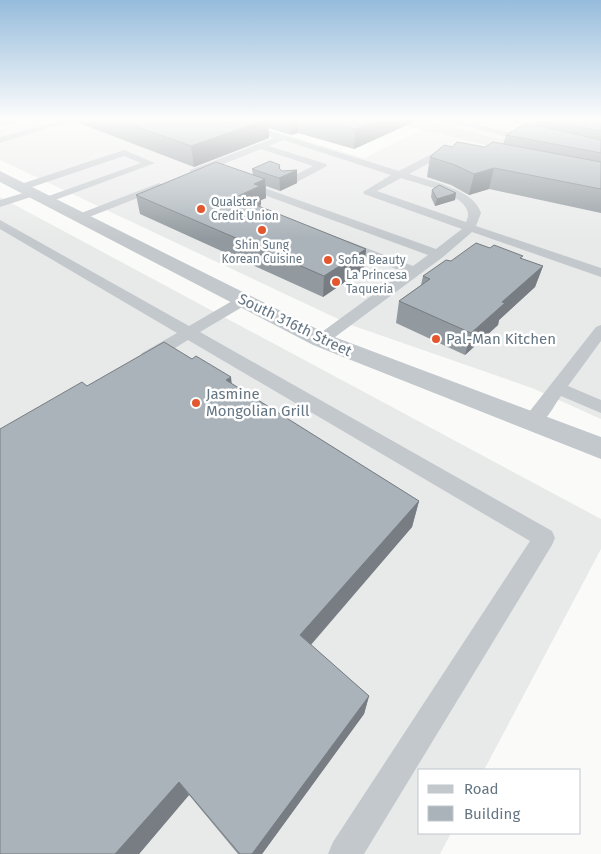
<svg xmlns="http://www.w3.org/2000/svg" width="601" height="854" font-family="'Fira Sans',sans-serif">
	<rect width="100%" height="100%" fill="#fafaf8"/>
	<!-- built -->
	<path fill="#e8e9e9" d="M 35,120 L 236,120 L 364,158 L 421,130 L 601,176 L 601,419 L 532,388 L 351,325 L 0,160 L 0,129 Z
		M 422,120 L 601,120 L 601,163 Z
		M 0,197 L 601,519 L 601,549 L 484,770 L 420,770 L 420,833 L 451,833 L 440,854 L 0,854 Z"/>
	<!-- green -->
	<path fill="#dadfd7" d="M 381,120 L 422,120 L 601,163 L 517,153 Z"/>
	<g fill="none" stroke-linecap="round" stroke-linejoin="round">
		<!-- service -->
		<path fill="#c3c8cc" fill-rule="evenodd" d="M 63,120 L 75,120 L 0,143 L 0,137 Z
			M 224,120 L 235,120 L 399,171 L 439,150 L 456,149 L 456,153 L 444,155 L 409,174 C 430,181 474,189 481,213 L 476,226 L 601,268 L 601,277 L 472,232 L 443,257 L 327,343 L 315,343 L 313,340 L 315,337 L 404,272 L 340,247 L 338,244 L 340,241 L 348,241 L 413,266 L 428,255 L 237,185 L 236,183 L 237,181 L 245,181 L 436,249 L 462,229 L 364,194 L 363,192 L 391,175 L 283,140 L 269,146 L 326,164 L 327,166 L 295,183 L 287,183 L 286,181 L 287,179 L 313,166 L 261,149 L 198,174 L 190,174 L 190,170 L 274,138 ZM 401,178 C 418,184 480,196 466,222 L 377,191 Z
			M 444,120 L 457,120 L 534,138 L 536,140 L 531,143 Z
			M 124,150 L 155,163 L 47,203 L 41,200 L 43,198 L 141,163 L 124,156 L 26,189 L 22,190 L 17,187 L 18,185 Z
			M 159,183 L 164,186 L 163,188 L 84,219 L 80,221 L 74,217 L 76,215 Z
			M 33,190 L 37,191 L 38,193 L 37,195 L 0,207 L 0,200 Z
			M 0,220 L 189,326 L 239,297 L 249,297 L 251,300 L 249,303 L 200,332 L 552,531 L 555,538 L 552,545 L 364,854 L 328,854 L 333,842 L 530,541 L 188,340 L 154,361 L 148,362 L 142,361 L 140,357 L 142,353 L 177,333 L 0,229 Z
			M 601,325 L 601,341 L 568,386 L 601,400 L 601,413 L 561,396 C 552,408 543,431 526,426 L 524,421 L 526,416 L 596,327 Z"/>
		<!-- tertiary -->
		<path fill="#c3c8cc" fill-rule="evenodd" d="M 0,120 L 18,120 L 16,123 L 0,127 Z
			M 0,171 L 329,335 L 601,437 L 601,459 L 313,345 L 0,182 Z"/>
	</g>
	<!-- wall -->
	<path fill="#929a9f" d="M 75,120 L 418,120 L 354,149 L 298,133 L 291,135 L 268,128 L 269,138 L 194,167 L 76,122 Z
		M 536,120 L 601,120 L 601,213 L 489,189 L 469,195 L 451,185 L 427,177 L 430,157 L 452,147 L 485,147 L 503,144 L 506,135 L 535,125 Z
		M 280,165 L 280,169 L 282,171 L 297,170 L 297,183 L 280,191 L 266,186 L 266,198 L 261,200 L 261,205 L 259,206 L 366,249 L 364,269 L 323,297 L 140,214 L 136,195 L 253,175 L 252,169 Z
		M 432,190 L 456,193 L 455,200 L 435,206 L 431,197 Z
		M 522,259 L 543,266 L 535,287 L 499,320 L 498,325 L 465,355 L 396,323 L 399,301 L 421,285 L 423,276 L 451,261 Z
		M 232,384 L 419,501 L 412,527 L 311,645 L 369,696 L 364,714 L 262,854 L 238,854 L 189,795 L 139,854 L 0,854 L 87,386 Z"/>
	<!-- shaded-wall -->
	<path fill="#777d82" d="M 265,120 L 268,120 L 269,138 L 194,167 L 191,146 Z
		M 291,120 L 298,120 L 298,133 L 291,135 Z
		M 377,120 L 418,120 L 354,149 L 355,129 Z
		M 280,165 L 280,178 L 297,170 L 297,183 L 280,191 L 279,168 Z
		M 494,168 L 489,189 L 469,195 L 474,174 Z
		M 265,179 L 266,198 L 261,200 L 261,205 L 238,216 L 236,197 L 254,184 Z
		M 456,193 L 455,200 L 435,206 L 437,199 Z
		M 366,249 L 364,269 L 323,297 L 324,276 Z
		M 543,266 L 535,287 L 499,320 L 498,325 L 465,355 L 471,333 L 502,302 Z
		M 231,377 L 234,404 L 226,380 Z
		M 419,501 L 412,527 L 300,657 L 300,635 Z
		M 369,696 L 364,714 L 262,854 L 252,854 Z
		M 179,782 L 189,795 L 139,854 L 115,854 Z"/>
	<!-- building -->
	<path fill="#aab3b9" stroke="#777d82" d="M 117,120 L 219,120 L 233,124 L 240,120 L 265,120 L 191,146 Z
		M 321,120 L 377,120 L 355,129 Z
		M 548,120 L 601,120 L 601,131 Z
		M 527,123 L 601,140 L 601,153 L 506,135 Z
		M 457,142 L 485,147 L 493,142 L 601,162 L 601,189 L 494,168 L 474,174 L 455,165 L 430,157 L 444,145 L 452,147 Z
		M 270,161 L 280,165 L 279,168 L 282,171 L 297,170 L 279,178 L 252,169 Z
		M 216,162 L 265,179 L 254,184 L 260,186 L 236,197 L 366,249 L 324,276 L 136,195 Z
		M 439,185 L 456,193 L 437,199 L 432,190 Z
		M 476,243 L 490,248 L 494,245 L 523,256 L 520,258 L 543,266 L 502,302 L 505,303 L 471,333 L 399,301 L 430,279 L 423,276 L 446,260 L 451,261 Z
		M 164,342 L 192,359 L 196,356 L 231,377 L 226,380 L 419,501 L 300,635 L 369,696 L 252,854 L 240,854 L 179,782 L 115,854 L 0,854 L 0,429 L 82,382 L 87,386 Z"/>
	<!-- sky -->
	<linearGradient id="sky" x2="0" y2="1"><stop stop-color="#96bcdc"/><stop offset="0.5" stop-color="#fdfdfc"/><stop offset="1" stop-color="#fdfdfc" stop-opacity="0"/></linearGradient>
	<rect width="601" height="239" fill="url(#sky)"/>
	<!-- markers -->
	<g fill="#e4572e" stroke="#fff" stroke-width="2">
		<circle cx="201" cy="209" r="5"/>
		<circle cx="262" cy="230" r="5"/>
		<circle cx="328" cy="260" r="5"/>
		<circle cx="336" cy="282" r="5"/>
		<circle cx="436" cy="339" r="5"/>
		<circle cx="196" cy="403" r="5"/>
	</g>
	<g text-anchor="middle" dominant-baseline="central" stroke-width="5" stroke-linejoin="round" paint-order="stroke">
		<!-- far-poi labels -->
		<g font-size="12" fill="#657683" stroke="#fff" text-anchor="start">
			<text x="211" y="202">Qualstar<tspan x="211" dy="14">Credit Union</tspan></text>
			<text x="262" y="245" text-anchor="middle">Shin Sung<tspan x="262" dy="14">Korean Cuisine</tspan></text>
			<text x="338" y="260">Sofia Beauty</text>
			<text x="346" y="275">La Princesa<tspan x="346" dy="14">Taqueria</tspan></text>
		</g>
		<!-- street labels -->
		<g font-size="15" fill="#657683" stroke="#fff">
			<text transform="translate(295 325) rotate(26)">South 316th Street</text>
		</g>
		<!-- poi labels -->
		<g font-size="15" fill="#657683" stroke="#fff" text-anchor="start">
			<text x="446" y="339">Pal-Man Kitchen</text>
			<text x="206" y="394">Jasmine<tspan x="206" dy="17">Mongolian Grill</tspan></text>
		</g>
	</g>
	<!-- legend -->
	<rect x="418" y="769" width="162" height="65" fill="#ffffff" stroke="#c1c8cd"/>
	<rect x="428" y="785" width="25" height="8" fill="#c3c8cc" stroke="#c1c8cd"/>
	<text x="464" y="794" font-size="15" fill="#657683">Road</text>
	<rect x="428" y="806" width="25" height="15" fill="#aab3b9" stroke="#c1c8cd"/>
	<text x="464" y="819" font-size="15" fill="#657683">Building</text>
</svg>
